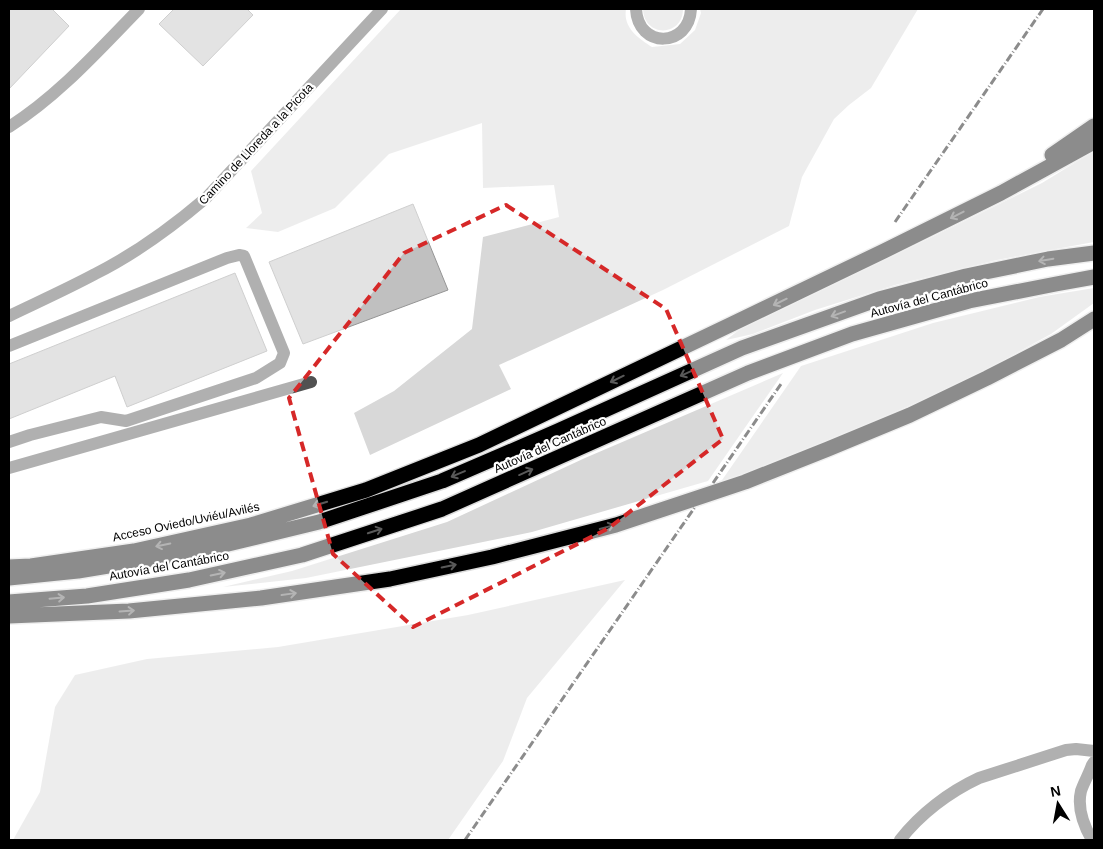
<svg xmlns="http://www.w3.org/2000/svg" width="1103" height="849" font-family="Arial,sans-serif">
	<rect width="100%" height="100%" fill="#fff"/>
	<!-- green -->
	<path fill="#d8d8d8" d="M 401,9 L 626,9 C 623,28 638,38 652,47 L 680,44 L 695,30 L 701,13 L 700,9 L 918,9 L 871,88 L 849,105 L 834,119 L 802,177 L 789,226 L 663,290 L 499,365 L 511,389 L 370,455 L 354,413 L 394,391 L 472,329 L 483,237 L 559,217 L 554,185 L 483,188 L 482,123 L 389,154 L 335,208 L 278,232 L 246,228 L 262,213 L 251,171 Z
		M 643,9 L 683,9 C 683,37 644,38 643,9 Z
		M 1094,151 L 1094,242 L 997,260 L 895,285 L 815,310 L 753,334 L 726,340 L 748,323 L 928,239 L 1042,183 Z
		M 1094,288 L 1094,303 L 1051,334 L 964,382 L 835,438 L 720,483 L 801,366 L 933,323 L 1039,297 Z
		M 783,373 L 708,481 L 532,532 L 306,578 L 223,587 L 292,571 L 447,522 L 585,458 Z
		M 625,580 L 527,698 L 503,761 L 448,840 L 13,840 L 40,792 L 55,707 L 75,675 L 147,659 L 278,647 L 468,615 Z"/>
	<!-- building -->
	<path fill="#c0c0c0" stroke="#959595" d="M 9,9 L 52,9 L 69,26 L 9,89 Z
		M 174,9 L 247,9 L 253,15 L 203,66 L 159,24 Z
		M 413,204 L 448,290 L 303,344 L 269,262 Z
		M 235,273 L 267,351 L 127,407 L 115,376 L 9,419 L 9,364 Z"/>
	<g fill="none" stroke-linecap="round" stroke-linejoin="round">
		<defs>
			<path id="highway" d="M 1052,155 L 1094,126
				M 9,567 L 31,566 L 134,551 L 251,525 L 366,490 L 479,445 L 732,324 L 884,251 L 1001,193 L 1094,142
				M 9,578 L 78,571 L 199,551 L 319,522 L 442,481 L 558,431 L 742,348 L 879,299 L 966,276 L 1048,259 L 1094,253
				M 9,602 L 87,596 L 189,580 L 302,555 L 442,509 L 748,373 L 852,334 L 969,301 L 1056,284 L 1094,277
				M 9,616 L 129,611 L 261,598 L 390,579 L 492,557 L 616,525 L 745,482 L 828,449 L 910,415 L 987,378 L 1061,340 L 1094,319"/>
		</defs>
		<!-- highway casing -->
		<use href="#highway" stroke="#dbdbdb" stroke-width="18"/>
		<!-- minor -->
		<path stroke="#515151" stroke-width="12" d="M 636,9 C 638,49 689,48 691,9
			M 9,127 C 59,95 98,51 139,9
			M 9,316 C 38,302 67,289 95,274 C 135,254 172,227 206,198 L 382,9
			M 9,346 L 227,258 L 239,255 L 244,256 L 284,353 L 280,363 L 256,378 L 126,421 L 101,417 L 30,435 L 9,442
			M 9,468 L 311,382
			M 900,840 C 920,814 949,792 979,778 L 1066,750 L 1076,749 L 1094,751
			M 1092,840 C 1084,826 1077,808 1081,791 C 1084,782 1089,774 1092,765 L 1094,762"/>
		<!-- highway -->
		<use href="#highway" stroke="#000" stroke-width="15"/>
		<!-- rail -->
		<path stroke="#000" stroke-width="3" stroke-dasharray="8 2.5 1 2.5" stroke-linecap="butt" d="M 895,222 L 1043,9
			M 713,483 L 781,384
			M 465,840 L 695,507"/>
	</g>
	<!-- one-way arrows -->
	<defs><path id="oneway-shaft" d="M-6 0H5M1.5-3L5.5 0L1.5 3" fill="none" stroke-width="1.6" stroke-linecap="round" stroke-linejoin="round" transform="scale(1.25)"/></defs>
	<g stroke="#595959">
		<use href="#oneway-shaft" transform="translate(957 215) rotate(153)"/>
		<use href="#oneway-shaft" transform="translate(1046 260) rotate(170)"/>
		<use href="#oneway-shaft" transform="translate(780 302) rotate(154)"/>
		<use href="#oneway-shaft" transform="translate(838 314) rotate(160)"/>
		<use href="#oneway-shaft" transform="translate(687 373) rotate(156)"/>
		<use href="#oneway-shaft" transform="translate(617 379) rotate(154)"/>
		<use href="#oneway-shaft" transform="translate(526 472) rotate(-24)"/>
		<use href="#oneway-shaft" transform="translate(458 474) rotate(157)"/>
		<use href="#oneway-shaft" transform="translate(320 504) rotate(163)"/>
		<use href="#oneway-shaft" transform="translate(607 527) rotate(-15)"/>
		<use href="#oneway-shaft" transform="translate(375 531) rotate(-18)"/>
		<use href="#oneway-shaft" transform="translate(163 545) rotate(168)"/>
		<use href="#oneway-shaft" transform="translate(449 566) rotate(-12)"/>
		<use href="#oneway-shaft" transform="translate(218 574) rotate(-12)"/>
		<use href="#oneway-shaft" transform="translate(289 594) rotate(-8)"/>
		<use href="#oneway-shaft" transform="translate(57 598) rotate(-5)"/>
		<use href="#oneway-shaft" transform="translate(127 611) rotate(-4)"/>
	</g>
	<!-- marked area -->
	<path d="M0 0H1103V849H0ZM 506,205 L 666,309 L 723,439 L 609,528 L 413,627 L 333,554 L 289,398 L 404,253 Z" fill="#fff" fill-opacity=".55" fill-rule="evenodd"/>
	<path fill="none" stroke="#d62828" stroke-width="4" stroke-dasharray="10 6" stroke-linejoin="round" d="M 506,205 L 666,309 L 723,439 L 609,528 L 413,627 L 333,554 L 289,398 L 404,253 Z"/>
	<g text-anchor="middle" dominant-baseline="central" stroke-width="4.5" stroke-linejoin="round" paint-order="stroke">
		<!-- street labels -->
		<g font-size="12" fill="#000" stroke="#fff">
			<text transform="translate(256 144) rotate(-47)">Camino de Lloreda a la Picota</text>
			<text transform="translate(929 298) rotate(-15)">Autovía del Cantábrico</text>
			<text transform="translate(550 445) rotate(-24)">Autovía del Cantábrico</text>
			<text transform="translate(186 522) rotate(-12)">Acceso Oviedo/Uviéu/Avilés</text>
			<text transform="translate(169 566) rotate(-10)">Autovía del Cantábrico</text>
		</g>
	</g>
	<!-- border -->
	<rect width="1103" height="849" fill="none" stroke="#000000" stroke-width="20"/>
	<!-- north arrow -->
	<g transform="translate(1058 804) rotate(349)" stroke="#ffffff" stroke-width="4" paint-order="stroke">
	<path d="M0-4L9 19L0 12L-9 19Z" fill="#000000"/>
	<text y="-8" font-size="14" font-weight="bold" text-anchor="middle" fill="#000000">N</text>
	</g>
</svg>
